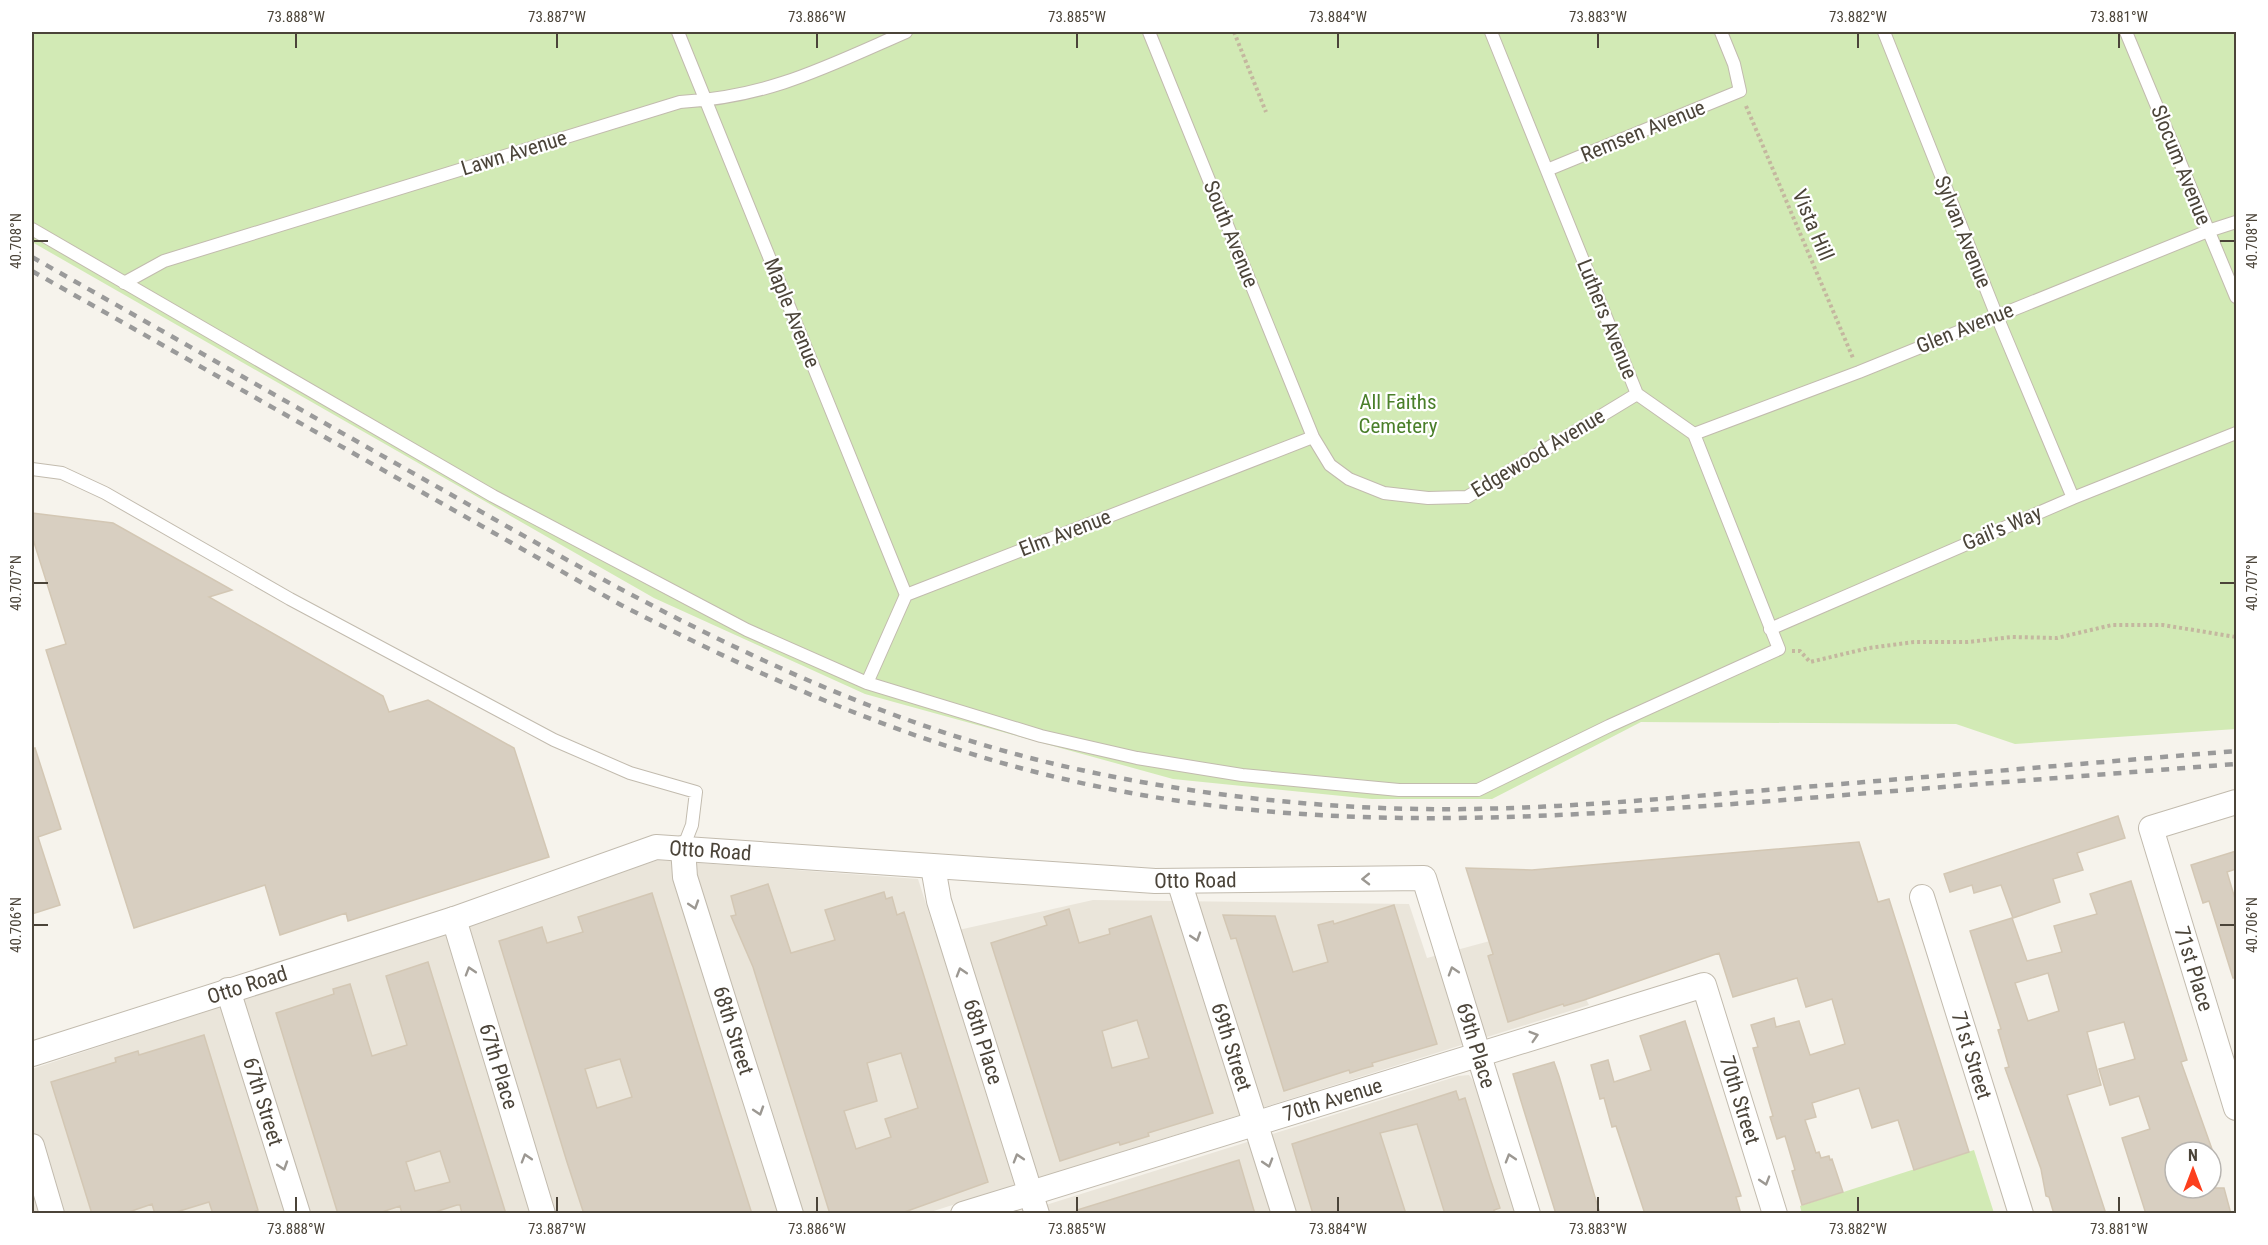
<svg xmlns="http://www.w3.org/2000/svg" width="2268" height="1245" font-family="'Roboto Condensed',sans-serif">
	<rect width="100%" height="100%" fill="#f6f3ec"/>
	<!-- residential -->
	<path fill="#eae5da" d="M 658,860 L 918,879 L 936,935 L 1093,900 L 1409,904 L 1427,958 L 1549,925 L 1589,1005 L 924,1214 L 32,1213 L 32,1069 Z
		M 1469,1075 L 1474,1082 L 1515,1213 L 1017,1214 L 1458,1076 Z"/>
	<!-- green -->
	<path fill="#d2eab5" d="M 32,32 L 2236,32 L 2236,729 L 2015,744 L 1956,724 L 1641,722 L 1492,799 L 1372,799 L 1173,779 L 865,694 L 654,598 L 32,242 Z
		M 1974,1150 L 1994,1213 L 1802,1214 L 1800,1206 Z"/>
	<!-- building -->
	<path fill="#d8cfc1" stroke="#d3c7b4" stroke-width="1.5" fill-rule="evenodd" d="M 32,513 L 113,523 L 232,590 L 209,597 L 383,696 L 389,712 L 428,700 L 514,748 L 549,857 L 348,921 L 346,913 L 280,935 L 265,885 L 134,928 L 46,650 L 66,644 L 32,536 Z
		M 35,748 L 61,829 L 38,837 L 60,905 L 32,914 L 32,749 Z
		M 2118,816 L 2125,838 L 2077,853 L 2083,870 L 2053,879 L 2060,902 L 2013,918 L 2001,885 L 1974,893 L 1972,885 L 1950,892 L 1944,874 Z
		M 1859,842 L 1878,902 L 1889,899 L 1969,1152 L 1914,1170 L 1898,1120 L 1872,1128 L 1859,1088 L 1812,1103 L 1816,1117 L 1805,1120 L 1816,1153 L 1819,1152 L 1821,1158 L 1829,1156 L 1830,1160 L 1832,1159 L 1843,1192 L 1802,1205 L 1792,1171 L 1795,1170 L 1785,1136 L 1777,1139 L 1770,1117 L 1773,1116 L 1753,1048 L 1758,1047 L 1751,1025 L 1774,1018 L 1776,1027 L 1799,1021 L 1810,1055 L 1845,1044 L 1832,999 L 1806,1007 L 1797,978 L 1733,997 L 1719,953 L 1584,1000 L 1564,1006 L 1563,1004 L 1508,1022 L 1488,956 L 1493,954 L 1466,868 L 1532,870 Z
		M 2236,851 L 2236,869 L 2227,872 L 2236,902 L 2236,978 L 2233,978 L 2209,901 L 2203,903 L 2191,865 Z
		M 2131,881 L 2187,1060 L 2181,1062 L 2213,1152 L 2175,1152 L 2175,1188 L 2224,1188 L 2231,1214 L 2146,1214 L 2122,1138 L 2150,1129 L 2139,1096 L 2110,1105 L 2099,1069 L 2135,1059 L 2124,1022 L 2087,1032 L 2101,1085 L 2067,1095 L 2106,1214 L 2054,1214 L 2049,1197 L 2046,1196 L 2041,1169 L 2005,1068 L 2009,1067 L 1998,1030 L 2001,1029 L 1970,931 L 2012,918 L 2027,961 L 2062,952 L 2054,926 L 2097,914 L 2090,894 ZM 2048,973 L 2059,1011 L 2028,1021 L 2015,983 Z
		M 768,884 L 791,953 L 835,940 L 825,910 L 884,892 L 886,899 L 892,897 L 897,915 L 904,912 L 988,1182 L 899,1214 L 830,1214 L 753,967 L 731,916 L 736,915 L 731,896 ZM 901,1053 L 918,1108 L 885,1119 L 891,1137 L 856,1149 L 844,1111 L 877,1101 L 867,1063 Z
		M 652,893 L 720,1113 L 752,1214 L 584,1214 L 567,1162 L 499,941 L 542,927 L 547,943 L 583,932 L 578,917 ZM 620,1059 L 632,1097 L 597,1108 L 585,1069 Z
		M 1394,905 L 1437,1044 L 1372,1063 L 1373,1066 L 1362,1069 L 1350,1073 L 1349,1070 L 1284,1091 L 1236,938 L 1231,939 L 1223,915 L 1275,916 L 1293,972 L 1328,962 L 1318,925 L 1333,921 L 1334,924 Z
		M 1069,909 L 1079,943 L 1110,934 L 1109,929 L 1151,916 L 1213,1113 L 1148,1133 L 1149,1136 L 1136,1140 L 1120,1145 L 1119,1142 L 1060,1161 L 991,943 L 1047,925 L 1044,917 ZM 1137,1020 L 1149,1058 L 1112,1068 L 1102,1031 Z
		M 428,962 L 506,1214 L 462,1214 L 460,1205 L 457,1205 L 429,1214 L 402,1214 L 400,1206 L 376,1214 L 338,1214 L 276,1013 L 334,994 L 333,989 L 350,984 L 372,1056 L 407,1045 L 386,976 ZM 440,1151 L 450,1182 L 415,1191 L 406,1162 Z
		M 1685,1021 L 1741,1196 L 1736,1197 L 1741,1214 L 1645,1214 L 1616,1126 L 1612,1127 L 1604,1098 L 1600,1099 L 1596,1084 L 1591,1065 L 1608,1060 L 1614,1082 L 1651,1070 L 1640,1036 Z
		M 204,1035 L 258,1210 L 249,1214 L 213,1214 L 209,1202 L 170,1214 L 155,1214 L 152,1204 L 123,1214 L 92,1214 L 51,1082 L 116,1062 L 115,1058 L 138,1051 L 139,1055 Z
		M 1554,1062 L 1559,1076 L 1600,1214 L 1556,1214 L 1521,1101 L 1513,1074 Z
		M 1456,1091 L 1459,1100 L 1465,1098 L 1491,1181 L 1500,1208 L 1494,1210 L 1494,1214 L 1445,1214 L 1417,1124 L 1380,1133 L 1406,1214 L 1313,1214 L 1292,1144 Z
		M 1239,1160 L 1255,1214 L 1077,1214 L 1077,1210 Z"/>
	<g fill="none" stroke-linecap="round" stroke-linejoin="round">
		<defs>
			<path id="service" d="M 678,32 L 906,595
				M 1149,32 L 1313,437 L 1330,465 L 1349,479 L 1384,493 L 1428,498 L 1467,497 L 1637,394
				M 1884,32 L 1996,314 L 2073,498
				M 2126,32 L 2236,297
				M 1547,170 L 1740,91 L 1734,64 L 1721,32
				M 32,229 L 493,496 L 747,630 L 867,683 L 1041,736 L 1137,758 L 1242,775 L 1399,790 L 1478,790 L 1609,726 L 1779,649 L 1694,434 L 1637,394 L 1491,32
				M 124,283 L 164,261 L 680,102 C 769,97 826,67 906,32
				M 1694,434 L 1859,372 L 2208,231 L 2236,222
				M 32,469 L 62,473 L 105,493 L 290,599 L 554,740 L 630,773 L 696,792 L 692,825 L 683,848
				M 1770,629 L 2073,498 L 2236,433
				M 867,683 L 906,595 L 1313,437"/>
			<g id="minor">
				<path id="s1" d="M 2236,802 L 2151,828 L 2236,1108"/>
				<path id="s2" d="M 683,848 L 685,877 L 791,1214"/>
				<path id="s3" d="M 933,867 L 939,901 L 1037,1214"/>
				<path id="s4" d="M 1179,881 L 1284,1214"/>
				<path id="s5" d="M 1922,897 L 2021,1214"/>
				<path id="s6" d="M 454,919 L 543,1214"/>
				<path id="s7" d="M 228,990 L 298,1214"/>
				<path id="s8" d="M 32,1054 L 454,919 L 656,847 L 1155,881 L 1424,878 L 1528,1214"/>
				<path d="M 32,1146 L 52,1214"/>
				<path id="s9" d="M 963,1214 L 1704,985 L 1775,1214"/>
			</g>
		</defs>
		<!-- service casing -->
		<use href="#service" stroke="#c2bbae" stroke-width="14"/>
		<!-- minor casing -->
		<use href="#minor" stroke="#c2bbae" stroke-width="26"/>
		<!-- path -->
		<path stroke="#c4b79f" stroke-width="4" stroke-dasharray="3 3" stroke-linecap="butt" d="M 1234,32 L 1266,112
			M 1746,106 L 1853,358
			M 1792,651 L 1800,651 L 1810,662 L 1869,648 L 1914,642 L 1968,642 L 2012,637 L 2057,638 L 2112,625 L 2163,625 L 2236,637"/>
		<!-- service -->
		<use href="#service" stroke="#fff" stroke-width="12"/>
		<!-- minor -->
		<use href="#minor" stroke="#fff" stroke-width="24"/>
		<!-- rail -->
		<path stroke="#9a9a9a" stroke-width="4.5" stroke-dasharray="8 8" stroke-linecap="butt" d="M 32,257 C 171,336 310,415 450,494 C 650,608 853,721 1081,770 C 1192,794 1304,807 1418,809 C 1543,811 1668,798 1792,788 C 1940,776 2088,763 2236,751
			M 32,271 L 621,605 C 767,680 916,746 1077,782 C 1312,835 1535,819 1772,801 C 1927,788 2082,776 2236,764"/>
	</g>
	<!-- one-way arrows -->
	<defs><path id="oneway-chevron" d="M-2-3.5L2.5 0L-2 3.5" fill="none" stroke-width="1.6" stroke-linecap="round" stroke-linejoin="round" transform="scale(1.5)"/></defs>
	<g stroke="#9c9892">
		<use href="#oneway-chevron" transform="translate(1366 879) rotate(179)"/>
		<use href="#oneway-chevron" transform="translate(694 905) rotate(72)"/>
		<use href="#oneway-chevron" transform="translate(1196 937) rotate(72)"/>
		<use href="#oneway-chevron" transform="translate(470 971) rotate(-107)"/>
		<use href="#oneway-chevron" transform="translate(1453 971) rotate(-107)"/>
		<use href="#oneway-chevron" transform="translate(961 972) rotate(-107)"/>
		<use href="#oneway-chevron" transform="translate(1534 1036) rotate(-17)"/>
		<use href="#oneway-chevron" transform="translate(759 1111) rotate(72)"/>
		<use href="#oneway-chevron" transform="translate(526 1158) rotate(-107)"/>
		<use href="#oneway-chevron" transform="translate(1018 1158) rotate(-107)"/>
		<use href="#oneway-chevron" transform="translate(1510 1158) rotate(-107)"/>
		<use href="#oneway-chevron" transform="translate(1268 1163) rotate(73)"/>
		<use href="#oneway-chevron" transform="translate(283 1166) rotate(72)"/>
		<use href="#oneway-chevron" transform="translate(1765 1181) rotate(73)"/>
	</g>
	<!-- ticks -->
	<path fill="none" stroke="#4b4439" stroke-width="2" d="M 296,33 L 296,48M 557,33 L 557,48M 817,33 L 817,48M 1077,33 L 1077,48M 1338,33 L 1338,48M 1598,33 L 1598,48M 1858,33 L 1858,48M 2119,33 L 2119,48M 33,241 L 48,241M 2220,241 L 2235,241M 33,583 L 48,583M 2220,583 L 2235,583M 33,925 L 48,925M 2220,925 L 2235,925M 296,1197 L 296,1212M 557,1197 L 557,1212M 817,1197 L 817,1212M 1077,1197 L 1077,1212M 1338,1197 L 1338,1212M 1598,1197 L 1598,1212M 1858,1197 L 1858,1212M 2119,1197 L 2119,1212"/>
	<g text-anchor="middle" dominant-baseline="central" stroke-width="4.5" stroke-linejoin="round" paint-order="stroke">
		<!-- street labels -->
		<g font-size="21" fill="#4b4439" stroke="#fff">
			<text transform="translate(1643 131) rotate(-22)">Remsen Avenue</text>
			<text transform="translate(514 153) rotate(-17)">Lawn Avenue</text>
			<text transform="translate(2181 165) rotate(68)">Slocum Avenue</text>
			<text transform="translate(1813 225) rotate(67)">Vista Hill</text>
			<text transform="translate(1963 232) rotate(68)">Sylvan Avenue</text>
			<text transform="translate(1231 234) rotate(68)">South Avenue</text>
			<text transform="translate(792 313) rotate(68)">Maple Avenue</text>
			<text transform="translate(1607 319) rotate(68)">Luthers Avenue</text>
			<text transform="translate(1965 328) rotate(-22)">Glen Avenue</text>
			<text transform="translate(1538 453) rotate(-31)">Edgewood Avenue</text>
			<text transform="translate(2002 528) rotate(-23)">Gail's Way</text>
			<text transform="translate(1065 533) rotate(-21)">Elm Avenue</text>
			<text stroke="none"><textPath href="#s8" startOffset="712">Otto Road</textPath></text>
			<text stroke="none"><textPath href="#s8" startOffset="1198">Otto Road</textPath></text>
			<text stroke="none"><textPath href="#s1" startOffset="236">71st Place</textPath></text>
			<text stroke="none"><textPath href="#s8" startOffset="226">Otto Road</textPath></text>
			<text stroke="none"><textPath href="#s2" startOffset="190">68th Street</textPath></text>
			<text stroke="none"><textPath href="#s3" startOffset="182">68th Place</textPath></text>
			<text stroke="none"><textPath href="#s8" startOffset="1602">69th Place</textPath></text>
			<text stroke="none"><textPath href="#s4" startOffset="174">69th Street</textPath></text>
			<text stroke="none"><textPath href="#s5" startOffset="166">71st Street</textPath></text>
			<text stroke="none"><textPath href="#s6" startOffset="154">67th Place</textPath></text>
			<text stroke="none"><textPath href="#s9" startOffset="387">70th Avenue</textPath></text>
			<text stroke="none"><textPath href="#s9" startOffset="896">70th Street</textPath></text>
			<text stroke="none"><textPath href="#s7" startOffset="117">67th Street</textPath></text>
		</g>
		<!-- park labels -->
		<g font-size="21" fill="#4a7f2a" stroke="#fff">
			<text x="1398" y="402">All Faiths<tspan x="1398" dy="24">Cemetery</tspan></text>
		</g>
	</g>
	<!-- border -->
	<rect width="2268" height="1245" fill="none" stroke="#ffffff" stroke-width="66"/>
	<!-- north arrow -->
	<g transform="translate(2193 1170)"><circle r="28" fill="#ffffff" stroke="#b7b4b0" stroke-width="1.5"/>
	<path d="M0-4.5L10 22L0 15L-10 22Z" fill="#fc3f1d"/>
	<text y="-9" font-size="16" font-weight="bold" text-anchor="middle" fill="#4b4439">N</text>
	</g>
	<rect x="33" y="33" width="2202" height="1179" fill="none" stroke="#4b4439" stroke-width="2"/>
	<g font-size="15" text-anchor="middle" fill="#4b4439">
		<text x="296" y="22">73.888°W</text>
		<text x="557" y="22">73.887°W</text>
		<text x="817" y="22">73.886°W</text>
		<text x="1077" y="22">73.885°W</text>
		<text x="1338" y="22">73.884°W</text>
		<text x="1598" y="22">73.883°W</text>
		<text x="1858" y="22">73.882°W</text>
		<text x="2119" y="22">73.881°W</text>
		<text transform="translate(16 241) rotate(-90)" y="5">40.708°N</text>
		<text transform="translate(2252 241) rotate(-90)" y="5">40.708°N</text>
		<text transform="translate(16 583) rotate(-90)" y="5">40.707°N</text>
		<text transform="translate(2252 583) rotate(-90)" y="5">40.707°N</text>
		<text transform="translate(16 925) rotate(-90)" y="5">40.706°N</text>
		<text transform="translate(2252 925) rotate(-90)" y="5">40.706°N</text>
		<text x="296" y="1234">73.888°W</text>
		<text x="557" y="1234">73.887°W</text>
		<text x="817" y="1234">73.886°W</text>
		<text x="1077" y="1234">73.885°W</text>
		<text x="1338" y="1234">73.884°W</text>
		<text x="1598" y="1234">73.883°W</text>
		<text x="1858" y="1234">73.882°W</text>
		<text x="2119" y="1234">73.881°W</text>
	</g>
</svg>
